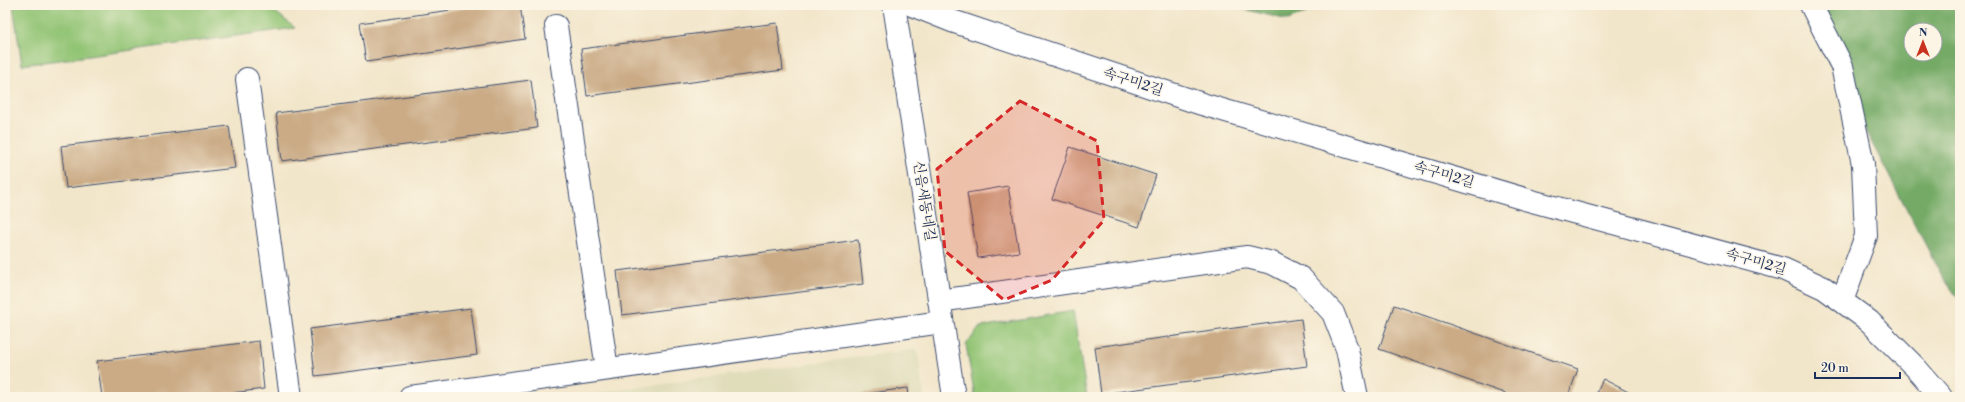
<svg xmlns="http://www.w3.org/2000/svg" width="1965" height="402" font-family="'Libre Bodoni','Noto Serif KR',serif">
	<rect width="100%" height="100%" fill="#fcf5e5"/>
	<filter id="ink" filterUnits="userSpaceOnUse"><feTurbulence type="fractalNoise" baseFrequency=".025" numOctaves="2"/><feDisplacementMap in="SourceGraphic" scale="8" xChannelSelector="R" yChannelSelector="G"/><feConvolveMatrix kernelMatrix="1 2 1 2 8 2 1 2 1" color-interpolation-filters="sRGB"/></filter>
	<filter id="wash" filterUnits="userSpaceOnUse"><feTurbulence type="fractalNoise" baseFrequency=".012" numOctaves="4" result="noise"/><feDisplacementMap in="SourceGraphic" scale="16" xChannelSelector="R" yChannelSelector="G"/><feGaussianBlur stdDeviation="0.9" result="paint"/><feColorMatrix in="noise" values="0 0 0 0 0 0 0 0 0 0 0 0 0 0 0 0 0 1.4 0 .05"/><feComposite in="paint" operator="in"/></filter>
	<g filter="url(#wash)">
		<rect width="100%" height="100%" fill="#f2e6ca"/>
		<!-- built -->
		<path fill="#e0ddbb" d="M 917,349 L 924,397 L 569,397 Z"/>
		<!-- green -->
		<path fill="#92c474" stroke="#567a69" d="M 13,5 L 267,5 L 295,28 L 22,65 Z
			M 1073,311 L 1087,397 L 975,397 L 966,345 L 980,327 Z"/>
		<!-- forest -->
		<path fill="#75aa66" stroke="#486c62" fill-rule="evenodd" d="M 1227,5 L 1326,5 L 1288,20 Z
			M 1799,5 L 1960,5 L 1960,301 L 1942,276 ZM 1911,30 L 1935,30 L 1935,54 L 1911,54 Z"/>
		<g id="blocks">
			<!-- building -->
			<path fill="#caab86" d="M 486,5 L 520,5 L 525,39 L 366,62 L 360,23 Z
				M 777,23 L 783,70 L 587,96 L 581,49 Z
				M 531,80 L 537,128 L 282,161 L 276,113 Z
				M 229,126 L 235,168 L 66,188 L 61,146 Z
				M 1070,147 L 1156,175 L 1139,227 L 1052,199 Z
				M 1008,186 L 1019,252 L 978,258 L 967,193 Z
				M 858,240 L 863,284 L 622,315 L 617,271 Z
				M 1394,305 L 1578,369 L 1568,397 L 1515,397 L 1379,349 Z
				M 471,308 L 477,355 L 315,376 L 310,329 Z
				M 1301,319 L 1307,366 L 1101,394 L 1095,347 Z
				M 259,341 L 264,389 L 199,397 L 102,397 L 97,361 Z
				M 1603,379 L 1638,397 L 1594,397 Z
				M 908,388 L 909,397 L 849,397 L 849,396 Z"/>
		</g>
	</g>
	<g filter="url(#ink)">
		<use href="#blocks" fill-opacity="0" stroke="#3b4a6e" stroke-width="1"/>
		<g fill="none" stroke-linecap="round" stroke-linejoin="round">
			<defs>
				<path id="minor" d="M 894,5 L 954,397
					M 912,5 L 952,21 L 1202,104 L 1528,200 L 1783,269 L 1824,288 L 1869,321 L 1916,368 L 1941,397
					M 1811,5 L 1842,66 L 1863,164 L 1866,236 L 1842,301
					M 556,26 L 607,369
					M 247,79 L 291,397
					M 939,301 L 1247,257 L 1272,263 L 1301,278 L 1333,313 L 1347,349 L 1357,397
					M 410,397 L 469,389
					M 470,397 L 469,389 L 942,322"/>
			</defs>
			<!-- minor casing -->
			<use href="#minor" stroke="#3b4a6e" stroke-width="24"/>
			<!-- minor -->
			<use href="#minor" stroke="#fff" stroke-width="22"/>
		</g>
	</g>
	<!-- marked area -->
	<path fill="#d62828" fill-opacity="0.2" stroke="#d62828" stroke-width="3" stroke-dasharray="8 5" stroke-linejoin="round" d="M 1020,101 L 1097,141 L 1104,220 L 1052,280 L 1004,300 L 945,251 L 937,169 Z"/>
	<g text-anchor="middle" dominant-baseline="central" stroke-width="3" stroke-linejoin="round" paint-order="stroke">
		<!-- street labels -->
		<g font-size="14" fill="#1b2f5e" stroke="#fcf5e5">
			<text transform="translate(1133 82) rotate(18)">속구미2길</text>
			<text transform="translate(1444 175) rotate(16)">속구미2길</text>
			<text transform="translate(924 201) rotate(81)">신음새동네길</text>
			<text transform="translate(1756 262) rotate(16)">속구미2길</text>
		</g>
	</g>
	<!-- margin -->
	<rect width="1965" height="402" fill="none" stroke="#fcf5e5" stroke-width="20"/>
	<!-- north arrow -->
	<g transform="translate(1923 42)"><circle r="19" fill="#fcf5e5" stroke="#a2a6af"/>
	<path d="M0-3L7 15L0 10L-7 15Z" fill="#c8321e"/>
	<text y="-6" font-size="11" font-weight="bold" text-anchor="middle" fill="#1b2f5e">N</text>
	</g>
	<!-- scale -->
	<path d="M1815 372v6h85v-6" fill="none" stroke="#1b2f5e" stroke-width="2"/>
	<text x="1821" y="372" font-size="12" fill="#1b2f5e" stroke="#fcf5e5" stroke-width="3" paint-order="stroke">20 m</text>
</svg>
